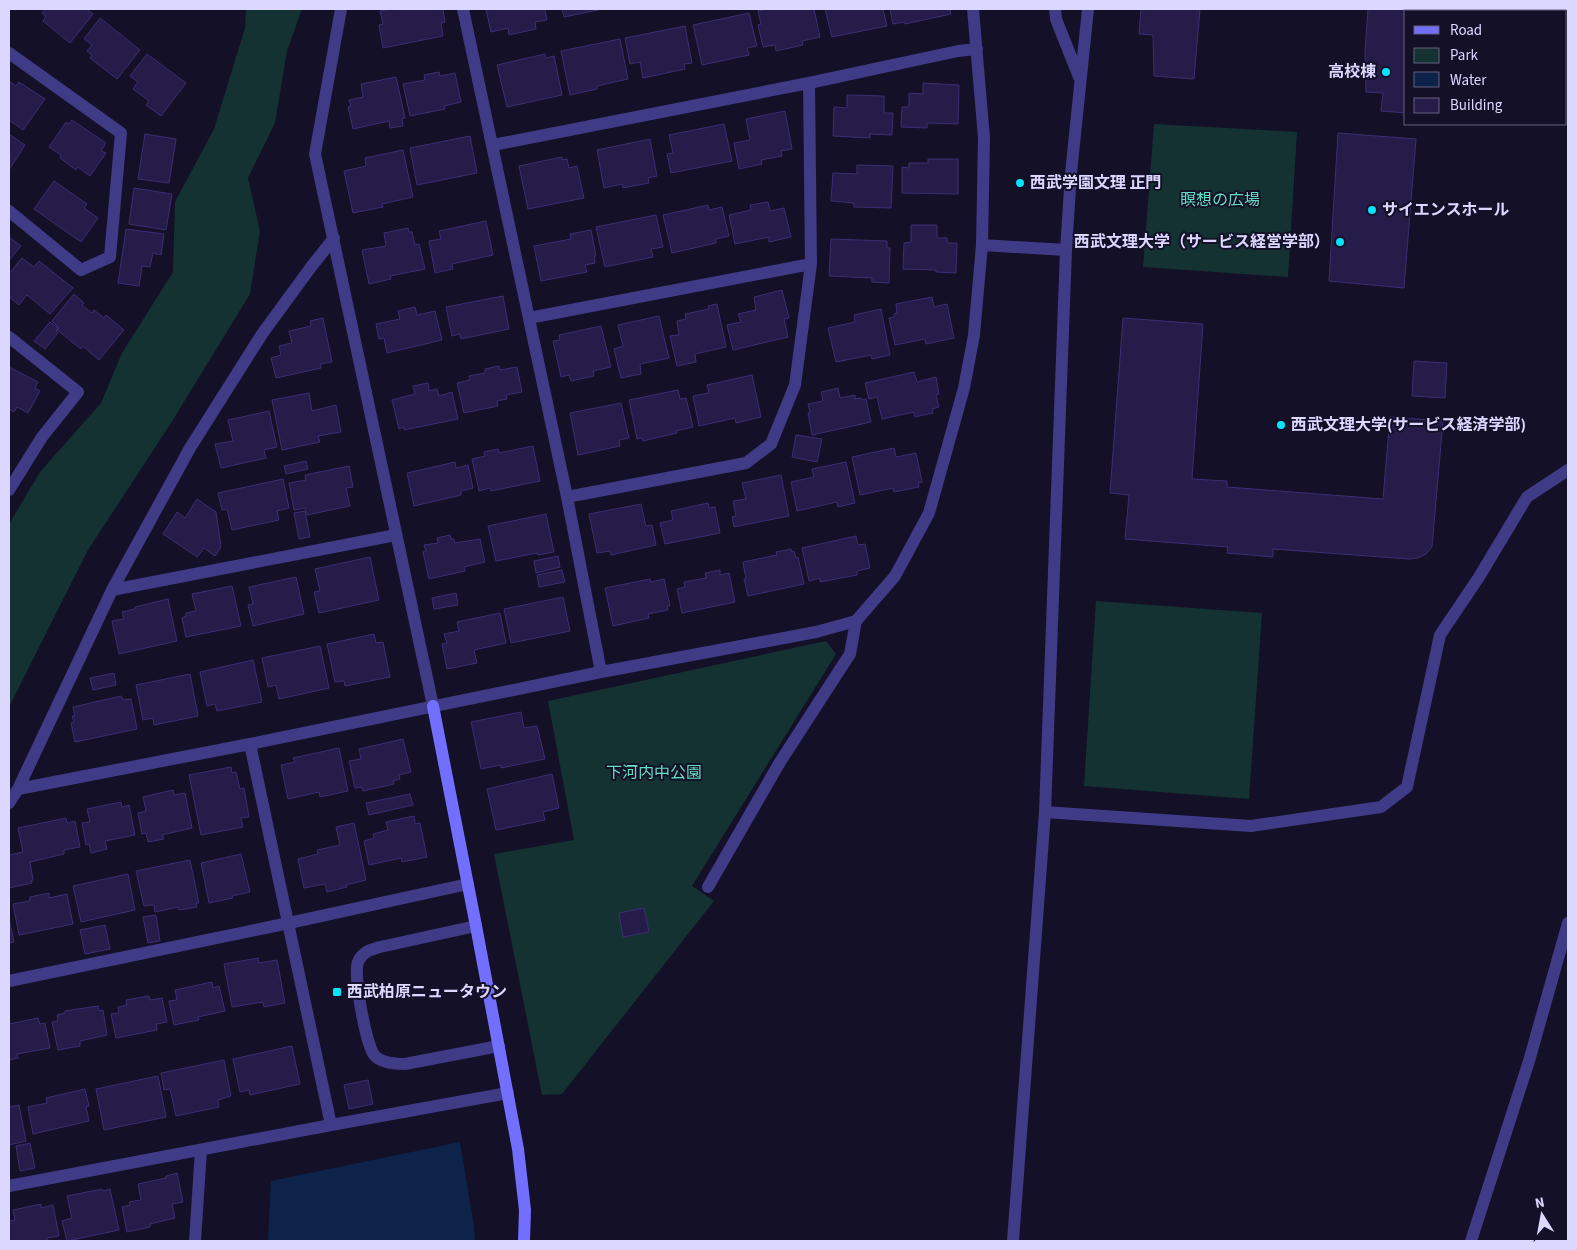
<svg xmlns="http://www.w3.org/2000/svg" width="1577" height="1250" font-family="'Source Sans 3','Noto Sans JP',sans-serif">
	<rect width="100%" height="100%" fill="#141028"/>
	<!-- green -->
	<path fill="#133231" d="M 246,9 L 302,9 L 287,51 L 275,123 L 248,178 L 260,231 L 250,294 L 171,423 L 88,550 L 9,707 L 9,524 L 40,472 L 101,403 L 122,353 L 173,272 L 175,202 L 214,129 L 245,28 Z
		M 1154,124 L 1297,132 L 1288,277 L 1143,267 Z
		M 1096,601 L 1262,613 L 1249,799 L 1084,786 Z
		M 826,641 L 836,654 L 692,886 L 714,901 L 562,1094 L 542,1095 L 494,854 L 574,840 L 548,701 Z"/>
	<!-- water -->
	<path fill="#0d234a" d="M 460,1142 L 474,1226 L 475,1241 L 268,1241 L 271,1181 Z"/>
	<!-- building -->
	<path fill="#251c49" stroke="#3c2e74" d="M 46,9 L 86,9 L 93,14 L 70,43 L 43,21 L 46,16 L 42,13 Z
		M 390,9 L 443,9 L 445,22 L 441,23 L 443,36 L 383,48 L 379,25 L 383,24 L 380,11 Z
		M 486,9 L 545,9 L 547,20 L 535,22 L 536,29 L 509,35 L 508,28 L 491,32 Z
		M 562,9 L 603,9 L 564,17 Z
		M 767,9 L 814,9 L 820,37 L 802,41 L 803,45 L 776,51 L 775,45 L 763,47 L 758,25 L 761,24 L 758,11 Z
		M 825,9 L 883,9 L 887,26 L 832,37 Z
		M 890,9 L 950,9 L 951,14 L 905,24 L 904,22 L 893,24 Z
		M 1141,9 L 1200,9 L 1194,79 L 1154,76 L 1153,35 L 1139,34 Z
		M 1368,9 L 1430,9 L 1430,11 L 1406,11 L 1406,113 L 1381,111 L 1383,93 L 1366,92 L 1365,52 Z
		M 1477,9 L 1507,9 L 1507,11 L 1477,11 Z
		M 749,13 L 757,46 L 747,48 L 749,55 L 702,65 L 693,25 Z
		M 100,18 L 140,50 L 117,79 L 90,58 L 92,55 L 87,51 L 92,45 L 84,39 Z
		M 685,26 L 692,63 L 684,64 L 685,69 L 643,78 L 640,62 L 630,64 L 625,38 Z
		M 620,39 L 628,79 L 597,86 L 597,89 L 570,95 L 561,51 Z
		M 147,54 L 186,83 L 161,116 L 146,105 L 149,101 L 133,89 L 138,82 L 130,76 Z
		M 545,54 L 546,58 L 554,56 L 562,95 L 507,107 L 497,65 Z
		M 439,72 L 440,76 L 455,73 L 461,102 L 444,106 L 445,109 L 410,116 L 403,84 L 425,80 L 424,75 Z
		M 396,77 L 405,118 L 402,119 L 403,126 L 390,128 L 389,121 L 353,129 L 348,107 L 351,106 L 349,100 L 363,97 L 361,84 Z
		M 9,81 L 16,86 L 19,82 L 45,99 L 23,130 L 9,120 Z
		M 923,83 L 959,85 L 958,124 L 927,123 L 927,128 L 901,127 L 902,107 L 909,107 L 909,93 L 923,94 Z
		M 847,95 L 884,96 L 884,113 L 893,113 L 892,135 L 870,134 L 870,138 L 833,136 L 834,107 L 847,108 Z
		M 785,111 L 792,149 L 781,151 L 782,156 L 761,160 L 762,164 L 739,169 L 734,143 L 750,140 L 746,119 Z
		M 72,120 L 106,143 L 101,151 L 106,153 L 90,176 L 78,167 L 76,170 L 60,158 L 61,155 L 49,147 L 66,122 L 69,124 Z
		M 724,124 L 732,161 L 671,173 L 667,154 L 673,153 L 669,135 Z
		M 1338,133 L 1416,139 L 1404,288 L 1329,281 Z
		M 9,134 L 25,145 L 9,170 Z
		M 145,134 L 176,139 L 169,183 L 138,179 Z
		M 470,136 L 477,173 L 417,185 L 410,148 Z
		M 650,139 L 657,176 L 648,178 L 649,183 L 623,188 L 622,184 L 604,188 L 597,150 Z
		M 403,150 L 413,197 L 382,204 L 383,207 L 353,213 L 344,171 L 366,166 L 365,158 Z
		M 562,157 L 562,160 L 567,159 L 569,168 L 577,166 L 584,198 L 528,209 L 519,166 Z
		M 928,159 L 958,159 L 958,194 L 902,193 L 902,167 L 909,168 L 909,163 L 928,163 Z
		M 857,165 L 893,166 L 891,208 L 854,207 L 854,203 L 831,201 L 833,173 L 857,174 Z
		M 54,181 L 87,204 L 84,208 L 98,218 L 81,242 L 34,209 Z
		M 134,188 L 172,194 L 166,230 L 129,224 Z
		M 768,202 L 770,211 L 784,208 L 791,237 L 769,242 L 769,237 L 735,244 L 729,215 L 751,210 L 750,205 Z
		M 708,205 L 709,210 L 722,207 L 729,236 L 716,239 L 716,243 L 672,253 L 663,215 Z
		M 656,215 L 663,247 L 651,249 L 653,257 L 605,267 L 596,227 Z
		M 486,221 L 493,255 L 452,264 L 453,269 L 435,273 L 429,241 L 441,239 L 439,231 Z
		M 911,225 L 937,225 L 937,238 L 947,238 L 947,243 L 957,243 L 956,273 L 936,272 L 936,270 L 903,269 L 904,243 L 911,242 Z
		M 408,228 L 409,232 L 412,232 L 415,245 L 419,244 L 425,269 L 390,276 L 391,279 L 369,284 L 362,250 L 386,246 L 384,233 Z
		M 126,229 L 164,234 L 161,255 L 153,253 L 150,267 L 142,266 L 139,286 L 118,283 Z
		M 591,230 L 596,256 L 594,256 L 595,263 L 585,265 L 587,272 L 541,281 L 534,246 L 571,239 L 570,234 Z
		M 9,237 L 21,246 L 10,259 L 9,258 Z
		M 831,239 L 887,241 L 887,248 L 890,248 L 889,283 L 872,282 L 872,278 L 829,276 Z
		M 22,258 L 34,267 L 39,261 L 73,288 L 50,314 L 27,295 L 19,305 L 9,297 L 9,274 Z
		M 782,290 L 789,318 L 784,319 L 788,337 L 733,350 L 727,325 L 741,322 L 738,314 L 756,310 L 754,297 Z
		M 74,294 L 84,303 L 82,305 L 92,313 L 94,310 L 104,318 L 106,315 L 124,330 L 99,360 L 83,346 L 81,349 L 57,330 L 59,328 L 52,321 Z
		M 503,296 L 509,329 L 461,339 L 460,334 L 452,336 L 446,307 Z
		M 932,297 L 934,307 L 947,304 L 954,338 L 926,344 L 925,339 L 895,345 L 889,318 L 894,317 L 894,314 L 897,313 L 896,304 Z
		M 717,304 L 726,347 L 695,354 L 696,362 L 677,366 L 670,336 L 679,335 L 677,321 L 686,319 L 685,314 L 709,309 L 708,306 Z
		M 415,307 L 417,315 L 435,311 L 442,340 L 387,353 L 384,338 L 379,339 L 376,324 L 400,319 L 398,311 Z
		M 881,309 L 890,355 L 872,359 L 871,355 L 836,362 L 828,328 L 855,322 L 854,315 Z
		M 659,316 L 669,358 L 640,364 L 641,374 L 621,378 L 614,349 L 623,346 L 618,325 Z
		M 323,318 L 332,362 L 320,364 L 321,368 L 276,378 L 271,358 L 281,355 L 279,346 L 292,343 L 289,331 L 311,326 L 310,321 Z
		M 1123,318 L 1203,324 L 1192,479 L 1227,481 L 1227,487 L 1383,499 L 1390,417 L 1443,421 L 1432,547 L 1426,554 L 1418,558 L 1409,559 L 1273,549 L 1273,557 L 1227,553 L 1228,547 L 1125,539 L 1129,495 L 1110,493 Z
		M 50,322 L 58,328 L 56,331 L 58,333 L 45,349 L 34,341 Z
		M 601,326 L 611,367 L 593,371 L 594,376 L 571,381 L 569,375 L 561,377 L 553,341 L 560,340 L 559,335 Z
		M 1414,361 L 1447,363 L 1445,398 L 1412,396 Z
		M 499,366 L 500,370 L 517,367 L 522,392 L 506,395 L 507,399 L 497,401 L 498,406 L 464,413 L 457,383 L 470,380 L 469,376 L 485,373 L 485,369 Z
		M 9,367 L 38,382 L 35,388 L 40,391 L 28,413 L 17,407 L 14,412 L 9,409 Z
		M 914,372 L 917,382 L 936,377 L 939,394 L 936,395 L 939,407 L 932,409 L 933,413 L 915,417 L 914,412 L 882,419 L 877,397 L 869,399 L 865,383 Z
		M 752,375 L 761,417 L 736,423 L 735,418 L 699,426 L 693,396 L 709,393 L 707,385 Z
		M 428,383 L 429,391 L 437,389 L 439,396 L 452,392 L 458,419 L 404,430 L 404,427 L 399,429 L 392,400 L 415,394 L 413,386 Z
		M 838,388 L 840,398 L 855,395 L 855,399 L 861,398 L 862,400 L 866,399 L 871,422 L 812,435 L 808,413 L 810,412 L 808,404 L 823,401 L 821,392 Z
		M 678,390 L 680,399 L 686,398 L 693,427 L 676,431 L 677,433 L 643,441 L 642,438 L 637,439 L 629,400 Z
		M 309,393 L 312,411 L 336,405 L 341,432 L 318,436 L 320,442 L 282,450 L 272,400 Z
		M 621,403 L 629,438 L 619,440 L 620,446 L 578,455 L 570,413 Z
		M 269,411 L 277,447 L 264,450 L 266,458 L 221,468 L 215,444 L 233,441 L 228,420 Z
		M 796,435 L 822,439 L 817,462 L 792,457 Z
		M 533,446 L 540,481 L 491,491 L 490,488 L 479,491 L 472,459 L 485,456 L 484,452 L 498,449 L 499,453 Z
		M 894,448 L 896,457 L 916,453 L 922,482 L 918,483 L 919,487 L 894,492 L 893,488 L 860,495 L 852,457 Z
		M 306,461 L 308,469 L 286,474 L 284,466 Z
		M 455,462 L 456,468 L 468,465 L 473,488 L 461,491 L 461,495 L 414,506 L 407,473 Z
		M 846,462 L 855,503 L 838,507 L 837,502 L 797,511 L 791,482 L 814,477 L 812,469 Z
		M 349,466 L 353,487 L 346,488 L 350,506 L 307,515 L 305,508 L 294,510 L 289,483 L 306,480 L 305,475 Z
		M 781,475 L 789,516 L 734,527 L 732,517 L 736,516 L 733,501 L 746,499 L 742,483 Z
		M 283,479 L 289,508 L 277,511 L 279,520 L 232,530 L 227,509 L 222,510 L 218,493 Z
		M 197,499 L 216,512 L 221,547 L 215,556 L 204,548 L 197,557 L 163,534 L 177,512 L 185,518 Z
		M 708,503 L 709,508 L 715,507 L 720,533 L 665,544 L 660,523 L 673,520 L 671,511 Z
		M 641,504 L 646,526 L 652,525 L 656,545 L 611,555 L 610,551 L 597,553 L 589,514 Z
		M 305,511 L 310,537 L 299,539 L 294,513 Z
		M 546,514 L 554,552 L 538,555 L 537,553 L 496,561 L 488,526 Z
		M 450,535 L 451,539 L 454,539 L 455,543 L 480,539 L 485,562 L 464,567 L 465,571 L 429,579 L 423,552 L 426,551 L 424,545 L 438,543 L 437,538 Z
		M 856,536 L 858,545 L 865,544 L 870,568 L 857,571 L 857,575 L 820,582 L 820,578 L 809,581 L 802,548 Z
		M 791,549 L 792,552 L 794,551 L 796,558 L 798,557 L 804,584 L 748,596 L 744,579 L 746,579 L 743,562 L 777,555 L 776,552 Z
		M 558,556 L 560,567 L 536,573 L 534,561 Z
		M 370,557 L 379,600 L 319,613 L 314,592 L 320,591 L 315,569 Z
		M 562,570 L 565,582 L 539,587 L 537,575 Z
		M 720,570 L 720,575 L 729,573 L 735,602 L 682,613 L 677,589 L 685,587 L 684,582 L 706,578 L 705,573 Z
		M 296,577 L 304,614 L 253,626 L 248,605 L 253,604 L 249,587 Z
		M 650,579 L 651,582 L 664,579 L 670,606 L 667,606 L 668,610 L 648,614 L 649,618 L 613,626 L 605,588 Z
		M 232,586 L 241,626 L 186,637 L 182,618 L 186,616 L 186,613 L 196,611 L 192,594 Z
		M 456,593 L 458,605 L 434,609 L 432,598 Z
		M 563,597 L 570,631 L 511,643 L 504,609 Z
		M 168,599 L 177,641 L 119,654 L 112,621 L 124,619 L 122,612 L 135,609 L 135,607 Z
		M 500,613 L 506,643 L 474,650 L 477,663 L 447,669 L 442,644 L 447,643 L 444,634 L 459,631 L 457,622 Z
		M 374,634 L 376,643 L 383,642 L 390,677 L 345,686 L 344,681 L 335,682 L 327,644 Z
		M 320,646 L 329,688 L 279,699 L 276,685 L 268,687 L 262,658 Z
		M 253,660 L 262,702 L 217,711 L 215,704 L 207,706 L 200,672 Z
		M 114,673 L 116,685 L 93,690 L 90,678 Z
		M 190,674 L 198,716 L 154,725 L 153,718 L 143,720 L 136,685 Z
		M 121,696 L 123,700 L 131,699 L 137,729 L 75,742 L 71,723 L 74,722 L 72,716 L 75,716 L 73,707 Z
		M 521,712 L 524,728 L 537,726 L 545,759 L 501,768 L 501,765 L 481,769 L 471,722 Z
		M 403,739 L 411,772 L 399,775 L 400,779 L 393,781 L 394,784 L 363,791 L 362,787 L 355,788 L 349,761 L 361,759 L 359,749 Z
		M 339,748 L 348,791 L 320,797 L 319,792 L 288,799 L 281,765 L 295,762 L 293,758 Z
		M 231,767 L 232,773 L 236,772 L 240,789 L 244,788 L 249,817 L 241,818 L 243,827 L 201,835 L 189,775 Z
		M 552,774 L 559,808 L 543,812 L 545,820 L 496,830 L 487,789 Z
		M 173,790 L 174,795 L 185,793 L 192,828 L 162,835 L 164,839 L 148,842 L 146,833 L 142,834 L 138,813 L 146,811 L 143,797 Z
		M 410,794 L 413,805 L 369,815 L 366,803 Z
		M 121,802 L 122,807 L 129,805 L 135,835 L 105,841 L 107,849 L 91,853 L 89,844 L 86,845 L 82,823 L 90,822 L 87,809 Z
		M 414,816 L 415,824 L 420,823 L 427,857 L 402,862 L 401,858 L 369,865 L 364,841 L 374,838 L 373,834 L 388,830 L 386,822 Z
		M 66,818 L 67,823 L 75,821 L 80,847 L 64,850 L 64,854 L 30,862 L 33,880 L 31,881 L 32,883 L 9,888 L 9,855 L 23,852 L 18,828 Z
		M 354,823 L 366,880 L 346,885 L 347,887 L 327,892 L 325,884 L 304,888 L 298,859 L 318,854 L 317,850 L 340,845 L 336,827 Z
		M 241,854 L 250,892 L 232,896 L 233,898 L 209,903 L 201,863 Z
		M 190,860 L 199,903 L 196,903 L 197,907 L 179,910 L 178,907 L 155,912 L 154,905 L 144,906 L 136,871 Z
		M 128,874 L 135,910 L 81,922 L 73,886 Z
		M 49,893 L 49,898 L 67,894 L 73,924 L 19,935 L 13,904 L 30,901 L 30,897 Z
		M 644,908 L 649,932 L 623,937 L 619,913 Z
		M 156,915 L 160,941 L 148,943 L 143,917 Z
		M 9,919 L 14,942 L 9,943 Z
		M 105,925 L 110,949 L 85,954 L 80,930 Z
		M 258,958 L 259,963 L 277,960 L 285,1003 L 264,1007 L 263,1002 L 232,1007 L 224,964 Z
		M 212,982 L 213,988 L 219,986 L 225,1011 L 198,1017 L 199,1020 L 174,1025 L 169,1001 L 177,1000 L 175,990 Z
		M 149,996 L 150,1000 L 162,998 L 167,1022 L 156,1024 L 157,1030 L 116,1038 L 111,1014 L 119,1013 L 118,1007 L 127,1005 L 126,1000 Z
		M 98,1006 L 99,1011 L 103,1010 L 107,1035 L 80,1041 L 80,1046 L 58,1050 L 52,1022 L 58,1021 L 57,1015 L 65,1013 L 65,1011 Z
		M 38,1018 L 40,1024 L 45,1023 L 50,1048 L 17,1054 L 18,1058 L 9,1060 L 9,1024 Z
		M 292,1046 L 300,1084 L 250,1095 L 249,1090 L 240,1092 L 233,1059 Z
		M 224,1060 L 231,1096 L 218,1100 L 219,1107 L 176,1116 L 170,1089 L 164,1090 L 161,1073 Z
		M 158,1076 L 166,1117 L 104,1130 L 96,1089 Z
		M 368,1080 L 373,1104 L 349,1109 L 344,1085 Z
		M 85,1089 L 89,1106 L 86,1107 L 89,1121 L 33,1134 L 28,1107 L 47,1103 L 46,1098 Z
		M 19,1105 L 26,1141 L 9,1145 L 9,1107 Z
		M 30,1143 L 35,1168 L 20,1171 L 16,1146 Z
		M 177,1173 L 183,1202 L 172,1204 L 175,1218 L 150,1224 L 150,1227 L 127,1232 L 122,1207 L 130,1205 L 129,1202 L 141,1200 L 138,1184 L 166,1178 L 166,1176 Z
		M 102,1189 L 103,1191 L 110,1189 L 119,1230 L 67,1241 L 62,1221 L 72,1218 L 67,1196 Z
		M 41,1204 L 41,1208 L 53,1205 L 59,1236 L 47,1238 L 47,1241 L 9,1241 L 9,1221 L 15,1220 L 13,1210 Z"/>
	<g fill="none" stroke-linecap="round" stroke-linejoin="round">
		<!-- lane -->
		<path stroke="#3f3b86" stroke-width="12" d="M 1055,9 L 1056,19 L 1079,77
			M 982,245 L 1066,250
			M 1045,812 L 1251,826 L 1381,807 L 1407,787 L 1440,635 L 1479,577 L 1527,497 L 1568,470
			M 708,887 L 780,762 L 850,654 L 856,621
			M 476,926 L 380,947 C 370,950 362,952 358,962 C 353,974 366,1047 375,1056 C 382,1063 396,1064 405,1064 L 499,1046
			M 1013,1241 L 1045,812 L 1066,250 L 1071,173 L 1088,9"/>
		<!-- street -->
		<path stroke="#3f3b86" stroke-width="12" d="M 341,9 L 315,154 L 433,706
			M 463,9 L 567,497 L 601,672
			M 9,53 L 121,133 L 110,257 L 81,270 L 9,211
			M 493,145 L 809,83 L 958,51 L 977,49
			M 529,318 L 811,264
			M 9,337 L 78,392 L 42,437 L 9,490
			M 567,497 L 746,463 L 771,444 L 795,385 L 811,264 L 809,83
			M 112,590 L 396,535
			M 250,744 L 331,1125
			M 18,789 L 250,744 L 601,672 L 816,632 L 856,621 L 895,576 L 929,513 L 964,388 L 974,335 L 982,245 L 984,138 L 973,9
			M 9,803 L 18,789 L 112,590 L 190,448 L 262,334 L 311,267 L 334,238
			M 9,981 L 289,923 L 468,884
			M 9,1186 L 331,1125 L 508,1093
			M 195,1241 L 201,1150
			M 1471,1241 L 1529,1061 L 1568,923"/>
		<!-- secondary -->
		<path stroke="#736ffe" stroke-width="12" d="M 433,706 L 476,926 L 518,1149 L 525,1210 L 524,1241"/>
	</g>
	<!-- markers -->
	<g fill="#05e4fd" stroke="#141028" stroke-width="2">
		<circle cx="1386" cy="72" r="5"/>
		<circle cx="1020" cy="183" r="5"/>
		<circle cx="1372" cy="210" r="5"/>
		<circle cx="1340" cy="242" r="5"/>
		<circle cx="1281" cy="425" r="5"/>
		<rect x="332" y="987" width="10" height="10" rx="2.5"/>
	</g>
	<g text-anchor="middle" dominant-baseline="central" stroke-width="4" stroke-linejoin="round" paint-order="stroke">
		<!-- poi labels -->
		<g font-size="16" font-weight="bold" fill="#dcd7ff" stroke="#141028" text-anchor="start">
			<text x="1376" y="72" text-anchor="end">高校棟</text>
			<text x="1030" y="183">西武学園文理 正門</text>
			<text x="1382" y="210">サイエンスホール</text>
			<text x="1330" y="242" text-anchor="end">西武文理大学（サービス経営学部）</text>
			<text x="1291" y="425">西武文理大学(サービス経済学部)</text>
			<text x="347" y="992">西武柏原ニュータウン</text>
		</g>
		<!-- park labels -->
		<g font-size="16" fill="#62dfc0" stroke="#141028">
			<text x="1220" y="200">瞑想の広場</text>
			<text x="654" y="773">下河内中公園</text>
		</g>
	</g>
	<!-- border -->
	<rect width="1577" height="1250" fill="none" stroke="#dcd7ff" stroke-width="20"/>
	<!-- legend -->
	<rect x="1404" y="10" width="162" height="115" fill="#141028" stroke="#64607e"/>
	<rect x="1414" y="26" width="25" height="8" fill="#736ffe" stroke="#64607e"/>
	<text x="1450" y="35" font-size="15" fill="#dcd7ff">Road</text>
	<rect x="1414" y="48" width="25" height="15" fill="#133231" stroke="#64607e"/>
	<text x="1450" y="60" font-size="15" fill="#dcd7ff">Park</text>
	<rect x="1414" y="72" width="25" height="15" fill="#0d234a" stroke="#64607e"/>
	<text x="1450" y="85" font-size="15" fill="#dcd7ff">Water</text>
	<rect x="1414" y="98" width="25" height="15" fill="#251c49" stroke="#64607e"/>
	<text x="1450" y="110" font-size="15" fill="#dcd7ff">Building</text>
	<!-- north arrow -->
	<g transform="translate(1542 1215) rotate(349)" stroke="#141028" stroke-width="4" paint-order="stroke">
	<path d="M0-4L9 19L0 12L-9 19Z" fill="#dcd7ff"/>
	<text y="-8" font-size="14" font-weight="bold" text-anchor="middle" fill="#dcd7ff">N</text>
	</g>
</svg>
